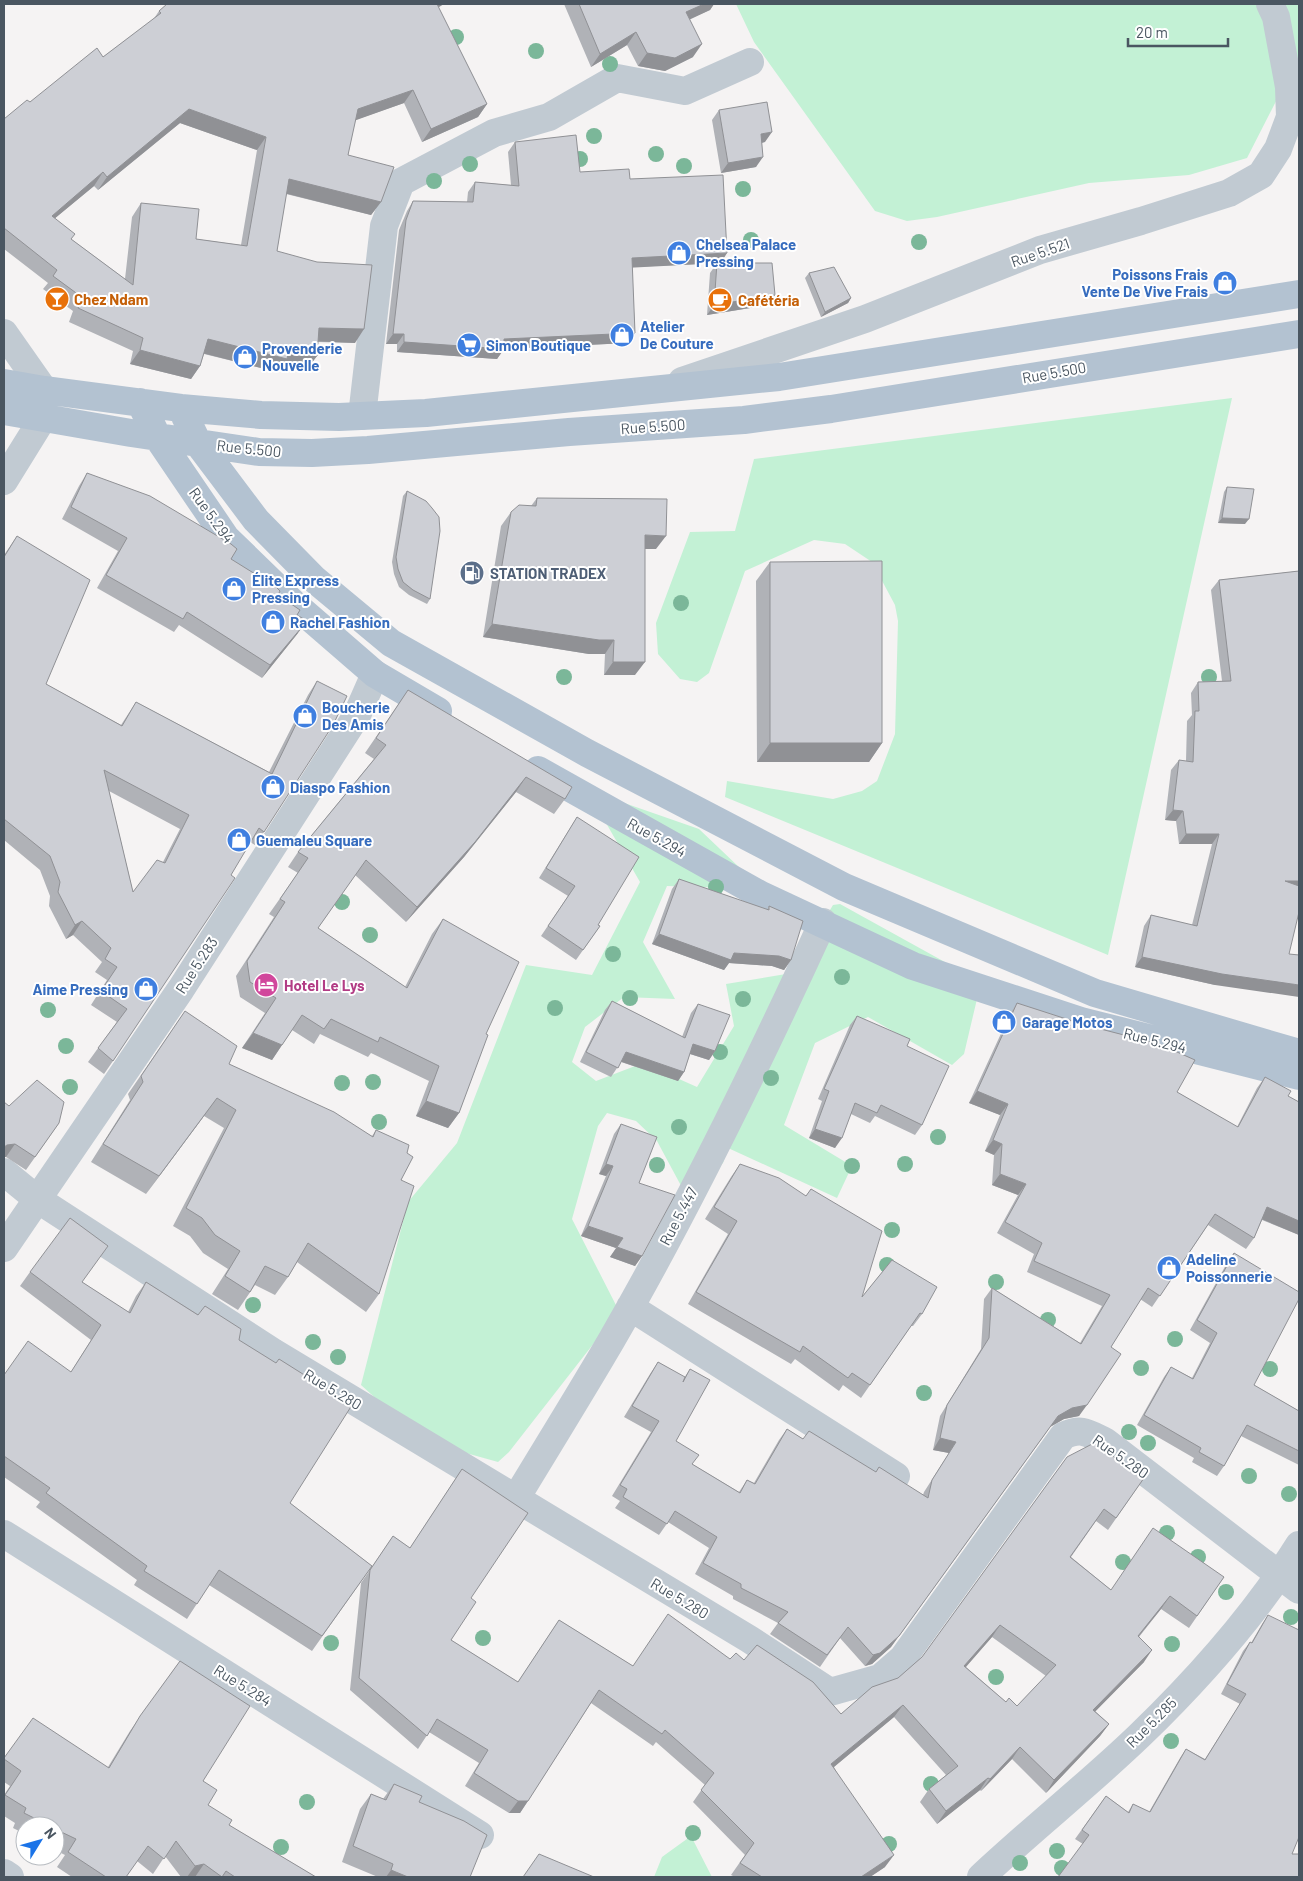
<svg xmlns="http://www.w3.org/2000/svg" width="1303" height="1881" font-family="Barlow,sans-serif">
	<rect width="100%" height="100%" fill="#f5f3f3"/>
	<!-- green -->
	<path fill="#c3f1d5" d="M 736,4 L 1299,4 L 1299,56 L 1247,158 L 1189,175 L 1089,183 L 937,217 L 907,221 L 875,211 L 754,42 Z
		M 1232,398 L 1108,955 L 725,797 L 727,781 L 833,799 L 862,791 L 877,781 L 895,734 L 898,621 L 895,605 L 872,562 L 845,544 L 814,540 L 745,571 L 709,673 L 697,682 L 680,679 L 658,654 L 656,623 L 690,532 L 735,531 L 754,459 Z
		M 587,790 L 699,829 L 762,889 L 667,886 L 643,942 L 675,999 L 624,997 L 585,1027 L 572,1062 L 596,1081 L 643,1063 L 697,1087 L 734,1026 L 726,984 L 792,973 L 833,905 L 840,904 L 981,982 L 964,1054 L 952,1065 L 868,1017 L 815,1043 L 784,1125 L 852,1166 L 837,1198 L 728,1148 L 723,1163 L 686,1195 L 657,1141 L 636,1121 L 607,1113 L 598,1126 L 572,1219 L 619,1311 L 509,1452 L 498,1462 L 423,1441 L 361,1385 L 408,1202 L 457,1143 L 526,965 L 592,975 L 640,882 Z
		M 691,1836 L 712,1877 L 654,1877 L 662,1857 Z"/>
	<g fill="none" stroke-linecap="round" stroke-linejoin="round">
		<!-- minor -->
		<path stroke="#c1cad2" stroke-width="28" d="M 4,333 L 44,390 L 43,418 L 4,481
			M 682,381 L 865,319 L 1040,250 L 1141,221 L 1229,193 L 1261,175 L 1278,149 L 1290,117 L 1289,87 L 1276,17 L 1270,4
			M 362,416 L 384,226 L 401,182 L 494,133 L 549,117 L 617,78 L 685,91 L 750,62
			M 4,1172 L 37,1199 L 273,1352 L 749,1639 L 830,1692 L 880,1678 L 903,1658 L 1063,1436 C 1082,1427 1088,1433 1106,1442 L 1299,1590
			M 4,1248 L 181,989 L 357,715 L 375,674
			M 630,1307 L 896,1476
			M 515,1500 C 547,1447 580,1394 611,1341 C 689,1206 758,1064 823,922
			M 4,1534 L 480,1835
			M 4,1873 L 10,1877
			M 981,1877 C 1032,1829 1088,1785 1139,1736 C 1198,1679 1255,1615 1299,1545"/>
		<!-- major -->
		<path stroke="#b3c2d1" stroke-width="28" d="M 4,383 L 44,390 L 181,408 L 261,415 L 339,417 L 426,413 L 779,377 L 1299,294
			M 140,402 L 158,438 L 226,538 L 293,603 L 375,674 L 438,711
			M 181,408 L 198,443 L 256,520 L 314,579 L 391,643 L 587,753 L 844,887 L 1095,993 L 1299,1053
			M 4,411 L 131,433 L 259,452 L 312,453 L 368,450 L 569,432 L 744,420 L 831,409 L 1299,334
			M 538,770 L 761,895 L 913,966 L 1081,1021 L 1299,1076"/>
	</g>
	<!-- trees -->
	<g fill="#7bb799">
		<circle cx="456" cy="37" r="8"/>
		<circle cx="536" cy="51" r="8"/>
		<circle cx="610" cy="64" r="8"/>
		<circle cx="594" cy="136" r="8"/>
		<circle cx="656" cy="154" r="8"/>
		<circle cx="580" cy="159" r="8"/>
		<circle cx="470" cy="164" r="8"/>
		<circle cx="684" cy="166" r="8"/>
		<circle cx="434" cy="181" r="8"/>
		<circle cx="743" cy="189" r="8"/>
		<circle cx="751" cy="240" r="8"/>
		<circle cx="919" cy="242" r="8"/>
		<circle cx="681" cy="603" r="8"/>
		<circle cx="564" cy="677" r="8"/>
		<circle cx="1209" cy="677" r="8"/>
		<circle cx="716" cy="887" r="8"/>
		<circle cx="342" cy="902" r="8"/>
		<circle cx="370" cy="935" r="8"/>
		<circle cx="613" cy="954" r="8"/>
		<circle cx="842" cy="977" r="8"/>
		<circle cx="630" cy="998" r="8"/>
		<circle cx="743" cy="999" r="8"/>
		<circle cx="555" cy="1008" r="8"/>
		<circle cx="48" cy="1010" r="8"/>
		<circle cx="66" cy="1046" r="8"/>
		<circle cx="720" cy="1052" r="8"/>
		<circle cx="771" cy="1078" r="8"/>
		<circle cx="373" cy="1082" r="8"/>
		<circle cx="342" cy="1083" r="8"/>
		<circle cx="70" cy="1087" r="8"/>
		<circle cx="379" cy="1122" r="8"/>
		<circle cx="679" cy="1127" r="8"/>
		<circle cx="938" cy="1137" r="8"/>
		<circle cx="905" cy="1164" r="8"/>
		<circle cx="657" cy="1165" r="8"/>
		<circle cx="852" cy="1166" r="8"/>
		<circle cx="892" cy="1230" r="8"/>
		<circle cx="887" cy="1265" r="8"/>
		<circle cx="996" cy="1282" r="8"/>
		<circle cx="253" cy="1305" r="8"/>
		<circle cx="1048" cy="1320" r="8"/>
		<circle cx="1175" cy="1339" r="8"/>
		<circle cx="313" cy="1342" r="8"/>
		<circle cx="338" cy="1357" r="8"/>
		<circle cx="1141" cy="1368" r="8"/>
		<circle cx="1270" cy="1369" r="8"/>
		<circle cx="924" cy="1393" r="8"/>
		<circle cx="1129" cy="1432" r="8"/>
		<circle cx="1148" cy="1443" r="8"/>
		<circle cx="1249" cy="1476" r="8"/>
		<circle cx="1289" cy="1494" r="8"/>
		<circle cx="1167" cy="1533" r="8"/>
		<circle cx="1198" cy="1557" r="8"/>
		<circle cx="1123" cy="1562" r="8"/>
		<circle cx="1226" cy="1592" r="8"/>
		<circle cx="1291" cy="1617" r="8"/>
		<circle cx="483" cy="1638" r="8"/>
		<circle cx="331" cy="1643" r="8"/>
		<circle cx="1172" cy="1644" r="8"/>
		<circle cx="996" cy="1677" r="8"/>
		<circle cx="1171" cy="1741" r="8"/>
		<circle cx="931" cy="1784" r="8"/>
		<circle cx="307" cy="1802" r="8"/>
		<circle cx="693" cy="1833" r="8"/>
		<circle cx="889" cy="1844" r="8"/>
		<circle cx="281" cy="1847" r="8"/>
		<circle cx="1057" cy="1851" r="8"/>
		<circle cx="1020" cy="1863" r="8"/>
		<circle cx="1062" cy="1868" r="8"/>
	</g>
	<!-- wall -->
	<path fill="#b0b2b7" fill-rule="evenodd" d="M 564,4 L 714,4 L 710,10 L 689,19 L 693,57 L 665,71 L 638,66 L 627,45 L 591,67 Z
		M 438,7 L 487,104 L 478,117 L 422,142 L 404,103 L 355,120 L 348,155 L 381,202 L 371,215 L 286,194 L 277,251 L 355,343 L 318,342 L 317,356 L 307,369 L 284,363 L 277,372 L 204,354 L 200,366 L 191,379 L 130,364 L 133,351 L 69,322 L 73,311 L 43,289 L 48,283 L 4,249 L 4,119 L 30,102 L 103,57 L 153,20 L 159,11 ZM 180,123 L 257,150 L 241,245 L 196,239 L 141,203 L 132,217 L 125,279 L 71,239 L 55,218 L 94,186 L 98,190 Z
		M 719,110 L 765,142 L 762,143 L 756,167 L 721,173 L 712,120 Z
		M 515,142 L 580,172 L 630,179 L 721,263 L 632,267 L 635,333 L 628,343 L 504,349 L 497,359 L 397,352 L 397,344 L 386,344 L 399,230 L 407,211 L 413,201 L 467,202 L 468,192 L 475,182 L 511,185 L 508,152 Z
		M 717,263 L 768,305 L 707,315 L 710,273 Z
		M 809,273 L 851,298 L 848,303 L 821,317 L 805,278 Z
		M 87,473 L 231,559 L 278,595 L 297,615 L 298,633 L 262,678 L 179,625 L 174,632 L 97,588 L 118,551 L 62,519 L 79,486 Z
		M 1227,487 L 1245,524 L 1218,523 L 1224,492 Z
		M 407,491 L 430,599 L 427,604 L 409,595 L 399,587 L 394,574 L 392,562 L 403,496 Z
		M 537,498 L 656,549 L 645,549 L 635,675 L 604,675 L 605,654 L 589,654 L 483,637 L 501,526 L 511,512 L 531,506 Z
		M 17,536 L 46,684 L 121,725 L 136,702 L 269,772 L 308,695 L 317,681 L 264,832 L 255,845 L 250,842 L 113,1061 L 104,1074 L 88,1062 L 117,1022 L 91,1005 L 107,980 L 95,972 L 102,962 L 73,935 L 66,939 L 49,906 L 50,896 L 40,870 L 4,840 L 4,555 ZM 109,791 L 180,829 L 163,862 L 133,892 Z
		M 770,562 L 882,743 L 869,762 L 757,762 L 756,581 Z
		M 1299,571 L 1215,985 L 1135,967 L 1144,926 L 1151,915 L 1192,925 L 1212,844 L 1179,844 L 1176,821 L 1165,820 L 1171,770 L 1179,760 L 1186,761 L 1187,721 L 1192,715 L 1191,693 L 1198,682 L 1222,681 L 1211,590 L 1219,580 Z
		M 408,690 L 565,799 L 554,814 L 516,792 L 464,857 L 406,922 L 355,875 L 318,928 L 405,987 L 432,934 L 443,919 L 486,1034 L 459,1113 L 448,1128 L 416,1116 L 429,1081 L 371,1053 L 368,1057 L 320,1034 L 314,1044 L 292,1030 L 272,1060 L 242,1048 L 265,1013 L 240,997 L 236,976 L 274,917 L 269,914 L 298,873 L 288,867 L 298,852 L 374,759 L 365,753 Z
		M 577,817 L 598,925 L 600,926 L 576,960 L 541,936 L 568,896 L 539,878 Z
		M 679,879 L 767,910 L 769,906 L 791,960 L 784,970 L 772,966 L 729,963 L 724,970 L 652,944 L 672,889 Z
		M 612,1001 L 682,1037 L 691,1013 L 698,1004 L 715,1051 L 709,1060 L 690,1054 L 684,1072 L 678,1081 L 621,1062 L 611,1077 L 580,1062 L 605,1010 Z
		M 1017,1003 L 1177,1092 L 1237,1127 L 1257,1088 L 1265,1077 L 1288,1096 L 1299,1102 L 1299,1235 L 1262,1220 L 1254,1238 L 1246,1249 L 1208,1225 L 1152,1307 L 1140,1299 L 1111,1347 L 1079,1416 L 1064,1419 L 1050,1427 L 891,1647 L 872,1664 L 865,1666 L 840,1638 L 820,1667 L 770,1634 L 778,1623 L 733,1599 L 733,1596 L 695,1574 L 709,1548 L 668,1522 L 659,1535 L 615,1508 L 620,1501 L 612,1496 L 651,1432 L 624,1417 L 650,1374 L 658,1362 L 684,1378 L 690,1369 L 676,1441 L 692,1464 L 739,1492 L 747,1480 L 754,1483 L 779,1440 L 787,1429 L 803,1439 L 876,1472 L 923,1495 L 924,1492 L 949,1453 L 933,1450 L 940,1416 L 981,1349 L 984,1299 L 992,1288 L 1080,1343 L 1102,1306 L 1027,1272 L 1034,1254 L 997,1233 L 1018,1195 L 992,1185 L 994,1155 L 985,1151 L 1000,1115 L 969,1103 L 1010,1014 Z
		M 185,1011 L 229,1064 L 372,1136 L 376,1130 L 407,1153 L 379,1294 L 366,1312 L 297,1262 L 288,1277 L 275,1295 L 255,1285 L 238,1310 L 212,1294 L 228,1269 L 203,1253 L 190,1236 L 173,1226 L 224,1128 L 204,1116 L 146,1194 L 91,1162 L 130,1100 L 128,1094 Z
		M 857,1016 L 907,1046 L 922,1125 L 915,1135 L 875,1116 L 870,1123 L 851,1114 L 835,1148 L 809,1138 L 822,1101 L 818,1099 L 850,1025 Z
		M 9,1106 L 59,1123 L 26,1170 L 6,1157 Z
		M 621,1124 L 639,1183 L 642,1256 L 635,1266 L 610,1257 L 616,1248 L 581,1236 L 606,1176 L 599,1174 L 614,1134 Z
		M 740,1164 L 806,1196 L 811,1189 L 862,1297 L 892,1260 L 922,1314 L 913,1326 L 911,1326 L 861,1398 L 843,1385 L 839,1391 L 795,1359 L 791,1364 L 688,1304 L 728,1234 L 705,1219 L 731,1177 Z
		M 1234,1253 L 1254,1385 L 1299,1411 L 1299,1465 L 1241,1436 L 1224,1466 L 1217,1476 L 1192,1462 L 1194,1458 L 1137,1425 L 1164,1377 L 1171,1367 L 1192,1378 L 1210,1343 L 1190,1330 L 1227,1263 Z
		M 30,1272 L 82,1282 L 128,1312 L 136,1296 L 146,1282 L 239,1340 L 290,1503 L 372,1566 L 312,1651 L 209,1585 L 187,1619 L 134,1585 L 137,1580 L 36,1507 L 40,1502 L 4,1477 L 4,1375 L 71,1372 L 91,1340 L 20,1286 Z
		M 1067,1457 L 1144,1478 L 1108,1530 L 1096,1521 L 1071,1557 L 1111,1590 L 1224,1577 L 1189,1628 L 1161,1609 L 1139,1637 L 1144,1662 L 1095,1711 L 1109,1724 L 1100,1736 L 1046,1793 L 1012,1759 L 981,1791 L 980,1790 L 937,1824 L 920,1802 L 929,1789 L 946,1775 L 894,1717 L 834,1767 L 885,1867 L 870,1877 L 735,1877 L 731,1875 L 745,1855 L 693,1802 L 705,1785 L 656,1742 L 653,1746 L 591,1703 L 520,1813 L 509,1813 L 465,1786 L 479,1763 L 429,1732 L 418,1749 L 350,1690 L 361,1583 L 393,1536 L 410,1548 L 462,1469 L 471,1598 L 451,1640 L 518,1682 L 559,1620 L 633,1666 L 730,1659 L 744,1660 L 841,1714 L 898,1678 L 922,1657 ZM 992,1637 L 1046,1676 L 1017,1706 L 1006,1702 L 966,1667 Z
		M 1268,1615 L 1292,1854 L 1083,1844 L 1075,1839 L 1106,1796 L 1128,1812 L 1133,1804 L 1149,1812 L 1180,1758 L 1186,1749 L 1205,1759 L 1240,1704 L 1221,1694 L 1243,1651 L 1250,1642 L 1251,1643 L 1262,1624 Z
		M 180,1661 L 208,1805 L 229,1825 L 316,1877 L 181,1877 L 165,1856 L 153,1874 L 137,1861 L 126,1877 L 72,1877 L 57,1867 L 65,1855 L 55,1850 L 55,1826 L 25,1826 L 25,1834 L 13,1828 L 15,1823 L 4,1816 L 4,1795 L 10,1786 L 4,1782 L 4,1758 L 108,1767 L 130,1731 Z
		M 394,1784 L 419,1802 L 470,1877 L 378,1877 L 342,1862 L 360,1809 L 371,1794 L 383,1799 Z"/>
	<!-- shaded-wall -->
	<path fill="#909195" d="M 434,4 L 444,4 L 426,15 Z
		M 704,4 L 714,4 L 710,10 L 676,26 L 686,12 Z
		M 636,32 L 627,45 L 591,67 L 600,54 Z
		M 702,44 L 693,57 L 665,71 L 638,66 L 647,53 Z
		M 413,90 L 404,103 L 348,123 L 358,109 Z
		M 487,104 L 478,117 L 422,142 L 431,129 Z
		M 189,109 L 266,137 L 257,150 L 180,123 L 98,190 L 107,177 Z
		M 772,132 L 765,142 L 754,144 L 761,134 Z
		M 763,157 L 756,167 L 721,173 L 728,163 Z
		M 103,172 L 94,186 L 42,229 L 52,216 Z
		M 289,179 L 381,202 L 371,215 L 280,192 Z
		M 727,253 L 721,263 L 625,268 L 632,258 Z
		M 775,295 L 768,305 L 707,315 L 714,305 Z
		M 851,298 L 848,303 L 821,317 L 825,312 Z
		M 319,328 L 364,329 L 355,343 L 310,341 Z
		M 635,333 L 628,343 L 504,349 L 497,359 L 397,352 L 404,342 L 504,339 Z
		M 393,334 L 404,334 L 397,344 L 386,344 Z
		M 208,339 L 289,348 L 317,356 L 307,369 L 284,363 L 277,372 L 198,352 Z
		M 140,350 L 200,366 L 191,379 L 130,364 Z
		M 1222,518 L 1249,519 L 1245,524 L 1218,523 Z
		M 645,535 L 666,536 L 656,549 L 636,549 Z
		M 307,621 L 298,633 L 262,678 L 270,665 Z
		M 492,624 L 614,640 L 605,654 L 589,654 L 483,637 Z
		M 613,662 L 645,662 L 635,675 L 604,675 Z
		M 770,743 L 882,743 L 869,762 L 757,762 Z
		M 526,777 L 516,792 L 464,857 L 406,922 L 417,907 Z
		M 1173,810 L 1183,811 L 1176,821 L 1165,820 Z
		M 1186,834 L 1219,834 L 1212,844 L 1179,844 Z
		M 1285,881 L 1299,881 L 1299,891 Z
		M 82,921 L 73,935 L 66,939 L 75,925 Z
		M 659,934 L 734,953 L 779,956 L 791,960 L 784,970 L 772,966 L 729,963 L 724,970 L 652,944 Z
		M 1142,957 L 1299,985 L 1299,997 L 1215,985 L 1135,967 Z
		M 253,1033 L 282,1045 L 272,1060 L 242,1048 Z
		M 693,1044 L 715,1051 L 709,1060 L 687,1053 Z
		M 626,1052 L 684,1072 L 678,1081 L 619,1061 Z
		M 977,1091 L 1008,1104 L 1000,1115 L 969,1103 Z
		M 217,1098 L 204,1116 L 146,1194 L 159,1176 Z
		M 426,1101 L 459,1113 L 448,1128 L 416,1116 Z
		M 815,1129 L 842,1138 L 835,1148 L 809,1138 Z
		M 993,1140 L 1002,1144 L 994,1155 L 985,1151 Z
		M 15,1144 L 6,1157 L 4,1157 L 4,1147 L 7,1145 Z
		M 606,1164 L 613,1166 L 606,1176 L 599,1174 Z
		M 1000,1174 L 1026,1184 L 1018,1195 L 992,1185 Z
		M 1267,1207 L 1299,1221 L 1299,1235 L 1259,1218 Z
		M 588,1226 L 623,1238 L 616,1248 L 581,1236 Z
		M 617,1247 L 642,1256 L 635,1266 L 610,1257 Z
		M 1087,1405 L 1079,1416 L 1064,1419 L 1050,1427 L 891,1647 L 872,1664 L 865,1666 L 1058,1416 L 1072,1408 Z
		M 940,1438 L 956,1442 L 949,1453 L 933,1450 Z
		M 1170,1596 L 1161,1609 L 1129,1648 L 1138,1636 Z
		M 1000,1625 L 992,1637 L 956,1678 L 964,1666 Z
		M 1152,1650 L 1144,1662 L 1085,1722 L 1093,1710 Z
		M 903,1705 L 894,1717 L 823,1776 L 831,1764 Z
		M 1109,1724 L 1100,1736 L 1046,1793 L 1054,1780 Z
		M 1020,1747 L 1012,1759 L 981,1791 L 990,1779 Z
		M 988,1778 L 980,1790 L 937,1824 L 946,1811 Z
		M 518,1801 L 528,1801 L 520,1813 L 509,1813 Z
		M 894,1855 L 885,1867 L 870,1877 L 861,1877 Z
		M 204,1864 L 195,1877 L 187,1877 L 195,1866 Z
		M 391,1870 L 408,1877 L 386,1877 Z"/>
	<!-- building -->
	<path fill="#cdcfd5" stroke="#909195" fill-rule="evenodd" d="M 167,4 L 437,4 L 487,104 L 431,129 L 413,90 L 358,109 L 348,155 L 394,167 L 381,202 L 289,179 L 277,251 L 317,262 L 372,265 L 364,329 L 319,328 L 317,356 L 289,348 L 287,359 L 208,339 L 200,366 L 140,350 L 143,338 L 78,308 L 83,298 L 53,276 L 57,270 L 4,228 L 4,119 L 27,100 L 30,102 L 97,48 L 103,57 L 161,13 L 159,11 ZM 189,109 L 266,137 L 247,246 L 196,239 L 199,209 L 141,203 L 133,285 L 71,239 L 75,234 L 52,216 L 103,172 L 107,177 Z
		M 579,4 L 704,4 L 686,12 L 702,44 L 675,58 L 647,53 L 636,32 L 600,54 Z
		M 767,102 L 772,132 L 761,134 L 763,157 L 728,163 L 719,110 Z
		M 576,135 L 580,172 L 629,169 L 630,179 L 723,175 L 727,253 L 632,258 L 635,333 L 504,339 L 504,349 L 404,342 L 404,334 L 393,334 L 406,220 L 413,201 L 473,202 L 475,182 L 519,186 L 515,142 Z
		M 717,263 L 772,263 L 775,295 L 714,305 Z
		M 834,267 L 851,298 L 825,312 L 809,273 Z
		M 87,473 L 150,496 L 231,544 L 237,549 L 231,559 L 276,587 L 280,591 L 278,595 L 300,610 L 297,615 L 307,621 L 270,665 L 187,612 L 183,619 L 106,575 L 127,538 L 71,507 Z
		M 1227,487 L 1254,489 L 1249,519 L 1222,518 Z
		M 407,491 L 426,501 L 432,508 L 439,517 L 440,531 L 430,599 L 413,590 L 403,582 L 398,569 L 396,557 Z
		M 537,498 L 667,499 L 666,536 L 645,535 L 645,662 L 613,662 L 614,640 L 599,640 L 492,624 L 511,512 L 519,505 L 536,506 Z
		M 17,536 L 90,580 L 46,684 L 122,726 L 136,702 L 272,774 L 317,681 L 347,696 L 333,725 L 264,832 L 259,828 L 231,875 L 235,878 L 113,1061 L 98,1048 L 127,1009 L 101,991 L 117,967 L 105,959 L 111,948 L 82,921 L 75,925 L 58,892 L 60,882 L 50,856 L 4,819 L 4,557 ZM 104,770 L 189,815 L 165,863 L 157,860 L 133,892 Z
		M 882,561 L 882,743 L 770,743 L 770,562 Z
		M 1299,571 L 1299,881 L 1285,881 L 1299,886 L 1299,912 L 1289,954 L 1299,955 L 1299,985 L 1222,974 L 1142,957 L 1151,915 L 1197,926 L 1219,834 L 1186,834 L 1183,811 L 1173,810 L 1179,760 L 1193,762 L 1195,711 L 1199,711 L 1198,682 L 1231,681 L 1219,580 Z
		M 408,690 L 572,787 L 565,799 L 526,777 L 475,842 L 417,907 L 366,860 L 318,928 L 407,988 L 443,919 L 519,962 L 486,1034 L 488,1035 L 459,1113 L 426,1101 L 439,1066 L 380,1037 L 378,1042 L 331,1019 L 324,1029 L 302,1015 L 282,1045 L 253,1033 L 276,998 L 250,982 L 247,961 L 285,902 L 280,899 L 308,858 L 298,852 L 386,745 L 376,738 Z
		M 577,817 L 639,857 L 598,925 L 600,926 L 583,950 L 548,926 L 575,886 L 546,868 Z
		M 679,879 L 769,910 L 769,906 L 803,921 L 791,960 L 779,956 L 734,953 L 731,960 L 659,934 Z
		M 612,1001 L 685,1038 L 698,1004 L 730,1015 L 715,1051 L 693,1044 L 684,1072 L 626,1052 L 618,1068 L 586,1052 Z
		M 1017,1003 L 1085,1025 L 1159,1044 L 1195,1060 L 1177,1092 L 1238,1127 L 1265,1077 L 1291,1091 L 1288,1096 L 1299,1102 L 1299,1221 L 1267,1207 L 1254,1238 L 1215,1214 L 1160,1296 L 1148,1288 L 1111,1347 L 1121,1354 L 1087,1405 L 1072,1408 L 1058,1416 L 899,1636 L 880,1653 L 873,1655 L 848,1627 L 827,1655 L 778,1623 L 788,1612 L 741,1588 L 741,1584 L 703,1563 L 717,1537 L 675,1511 L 667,1524 L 623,1497 L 627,1489 L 620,1485 L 659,1421 L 632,1406 L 658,1362 L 685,1377 L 683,1382 L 690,1369 L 710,1380 L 676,1441 L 699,1455 L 692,1464 L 740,1493 L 747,1480 L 755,1484 L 787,1429 L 803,1439 L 809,1431 L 876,1472 L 879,1467 L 928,1498 L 932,1480 L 956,1442 L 940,1438 L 947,1405 L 989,1338 L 992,1288 L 1081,1344 L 1110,1295 L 1034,1261 L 1042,1243 L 1005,1222 L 1026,1184 L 1000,1174 L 1002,1144 L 993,1140 L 1008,1104 L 977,1091 Z
		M 185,1011 L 237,1046 L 229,1064 L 334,1112 L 373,1137 L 376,1130 L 409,1145 L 407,1153 L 413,1157 L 401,1180 L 414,1186 L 379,1294 L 308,1243 L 288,1277 L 265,1266 L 250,1292 L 225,1276 L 240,1251 L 215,1235 L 202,1218 L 186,1208 L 236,1110 L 217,1098 L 159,1176 L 103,1144 L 143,1082 L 141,1076 Z
		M 857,1016 L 910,1039 L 907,1046 L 949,1066 L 922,1125 L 881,1105 L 877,1113 L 855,1103 L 842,1138 L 815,1129 L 829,1091 L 824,1089 Z
		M 37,1080 L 64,1102 L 59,1123 L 35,1157 L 15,1144 L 7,1145 L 4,1147 L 4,1102 L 9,1106 Z
		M 621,1124 L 657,1137 L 639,1183 L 675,1195 L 642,1256 L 617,1247 L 623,1238 L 588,1226 L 613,1166 L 606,1164 Z
		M 740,1164 L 779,1178 L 806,1196 L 811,1189 L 882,1231 L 862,1297 L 892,1260 L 937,1287 L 922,1314 L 920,1313 L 870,1385 L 852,1373 L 848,1378 L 803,1346 L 800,1352 L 696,1292 L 737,1221 L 714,1207 Z
		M 70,1218 L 108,1246 L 82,1282 L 130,1313 L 146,1282 L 198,1315 L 205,1306 L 241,1329 L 239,1340 L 276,1363 L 279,1359 L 352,1405 L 290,1503 L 372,1566 L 322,1636 L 219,1570 L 197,1604 L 144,1571 L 147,1566 L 46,1493 L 50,1488 L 4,1456 L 4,1375 L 28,1341 L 71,1372 L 101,1325 L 30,1272 Z
		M 1234,1253 L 1299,1292 L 1299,1299 L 1254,1385 L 1299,1411 L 1299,1451 L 1247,1425 L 1224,1466 L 1199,1452 L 1201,1448 L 1144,1415 L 1171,1367 L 1193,1379 L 1217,1333 L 1197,1320 Z
		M 1094,1443 L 1144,1478 L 1116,1518 L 1104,1509 L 1070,1557 L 1111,1590 L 1153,1528 L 1224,1577 L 1197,1616 L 1170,1596 L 1138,1636 L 1152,1650 L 1093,1710 L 1109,1724 L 1054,1780 L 1020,1747 L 990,1779 L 988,1778 L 946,1811 L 929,1789 L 958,1766 L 903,1705 L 831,1764 L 894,1855 L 861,1877 L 762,1877 L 740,1863 L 754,1843 L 701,1790 L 714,1773 L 665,1730 L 662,1734 L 599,1690 L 528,1801 L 518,1801 L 474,1773 L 488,1750 L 437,1719 L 427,1736 L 359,1678 L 370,1570 L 393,1536 L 410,1548 L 462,1469 L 528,1513 L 471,1598 L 476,1602 L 451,1640 L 518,1682 L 559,1620 L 633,1666 L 668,1614 L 730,1659 L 736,1653 L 744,1660 L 757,1645 L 813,1682 L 841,1714 L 872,1687 L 898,1678 L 922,1657 L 1067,1457 ZM 1000,1625 L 1056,1665 L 1017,1706 L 1009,1698 L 1006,1702 L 964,1666 Z
		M 1268,1615 L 1299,1630 L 1299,1837 L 1292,1854 L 1299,1854 L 1299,1877 L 1058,1877 L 1089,1835 L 1082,1830 L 1106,1796 L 1129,1813 L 1133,1804 L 1150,1812 L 1186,1749 L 1205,1760 L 1246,1694 L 1227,1684 L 1250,1642 L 1252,1643 Z
		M 180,1661 L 250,1706 L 203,1781 L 217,1790 L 208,1805 L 232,1820 L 229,1825 L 316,1877 L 235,1877 L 226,1871 L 222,1877 L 204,1864 L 195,1866 L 176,1841 L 164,1859 L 148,1846 L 126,1877 L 106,1877 L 68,1852 L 76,1839 L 55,1829 L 55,1826 L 50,1826 L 24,1813 L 26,1808 L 5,1795 L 21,1771 L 4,1759 L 4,1758 L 33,1718 L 109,1768 L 140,1716 Z
		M 394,1784 L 422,1796 L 419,1802 L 464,1821 L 487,1835 L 470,1877 L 408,1877 L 391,1870 L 393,1864 L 353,1846 L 371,1794 L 386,1800 Z
		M 539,1854 L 594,1877 L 523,1877 Z"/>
	<!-- icons -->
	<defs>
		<symbol id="shop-disc" viewBox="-11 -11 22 22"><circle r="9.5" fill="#3f7fe0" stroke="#fff"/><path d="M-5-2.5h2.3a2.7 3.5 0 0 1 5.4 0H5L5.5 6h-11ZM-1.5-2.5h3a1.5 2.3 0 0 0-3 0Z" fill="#fff"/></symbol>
		<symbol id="bar-disc" viewBox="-11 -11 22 22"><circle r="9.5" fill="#e8710a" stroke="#fff"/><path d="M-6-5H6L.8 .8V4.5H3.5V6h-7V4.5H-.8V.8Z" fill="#fff"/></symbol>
		<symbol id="cafe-disc" viewBox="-11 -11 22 22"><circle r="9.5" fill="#e8710a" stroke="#fff"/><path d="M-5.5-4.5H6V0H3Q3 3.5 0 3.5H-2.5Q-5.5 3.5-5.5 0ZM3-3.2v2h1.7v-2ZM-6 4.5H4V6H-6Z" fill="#fff"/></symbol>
		<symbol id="supermarket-disc" viewBox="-11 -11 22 22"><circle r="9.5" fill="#3f7fe0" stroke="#fff"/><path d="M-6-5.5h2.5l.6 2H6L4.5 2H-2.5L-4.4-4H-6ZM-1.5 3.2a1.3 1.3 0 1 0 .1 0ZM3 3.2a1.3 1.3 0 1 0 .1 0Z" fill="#fff"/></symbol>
		<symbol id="fuel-disc" viewBox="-11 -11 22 22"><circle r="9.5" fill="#5c6f8a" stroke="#fff"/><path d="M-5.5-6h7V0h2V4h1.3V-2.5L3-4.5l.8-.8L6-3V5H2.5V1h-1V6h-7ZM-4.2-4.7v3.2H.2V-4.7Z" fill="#fff"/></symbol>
		<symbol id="hotel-disc" viewBox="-11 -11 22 22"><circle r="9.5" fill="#d1479c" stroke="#fff"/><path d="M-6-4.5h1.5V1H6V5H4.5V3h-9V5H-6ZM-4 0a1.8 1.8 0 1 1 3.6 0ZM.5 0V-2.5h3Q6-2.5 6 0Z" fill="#fff"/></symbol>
	</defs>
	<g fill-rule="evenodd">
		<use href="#shop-disc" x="665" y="239" width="28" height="28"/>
		<use href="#shop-disc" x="1211" y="269" width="28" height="28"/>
		<use href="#bar-disc" x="43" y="285" width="28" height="28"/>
		<use href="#cafe-disc" x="706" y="286" width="28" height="28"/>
		<use href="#shop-disc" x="608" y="321" width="28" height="28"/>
		<use href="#supermarket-disc" x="455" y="331" width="28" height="28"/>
		<use href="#shop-disc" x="231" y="343" width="28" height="28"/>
		<use href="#fuel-disc" x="458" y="559" width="28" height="28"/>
		<use href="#shop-disc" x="220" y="575" width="28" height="28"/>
		<use href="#shop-disc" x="259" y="608" width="28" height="28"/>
		<use href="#shop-disc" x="291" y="702" width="28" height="28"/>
		<use href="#shop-disc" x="259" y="773" width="28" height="28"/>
		<use href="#shop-disc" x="225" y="826" width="28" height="28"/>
		<use href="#hotel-disc" x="252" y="971" width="28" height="28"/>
		<use href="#shop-disc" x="132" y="975" width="28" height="28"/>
		<use href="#shop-disc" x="990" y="1008" width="28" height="28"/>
		<use href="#shop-disc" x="1155" y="1254" width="28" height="28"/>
	</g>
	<g text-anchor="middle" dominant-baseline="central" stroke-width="4" stroke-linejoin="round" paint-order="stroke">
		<!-- shop labels -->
		<g font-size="15" font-weight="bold" fill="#366cbe" stroke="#fff" text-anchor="start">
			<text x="696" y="244">Chelsea Palace<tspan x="696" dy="17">Pressing</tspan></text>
			<text x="1208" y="274" text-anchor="end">Poissons Frais<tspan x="1208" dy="17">Vente De Vive Frais</tspan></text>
			<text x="640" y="326">Atelier<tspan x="640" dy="17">De Couture</tspan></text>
			<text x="486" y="345">Simon Boutique</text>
			<text x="262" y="348">Provenderie<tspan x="262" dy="17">Nouvelle</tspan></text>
			<text x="252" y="580">Élite Express<tspan x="252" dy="17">Pressing</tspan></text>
			<text x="290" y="622">Rachel Fashion</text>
			<text x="322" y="707">Boucherie<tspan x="322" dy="17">Des Amis</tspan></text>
			<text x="290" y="787">Diaspo Fashion</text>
			<text x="256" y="840">Guemaleu Square</text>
			<text x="128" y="989" text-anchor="end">Aime Pressing</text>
			<text x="1022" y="1022">Garage Motos</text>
			<text x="1186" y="1259">Adeline<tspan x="1186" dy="17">Poissonnerie</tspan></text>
		</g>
		<!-- street labels -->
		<g font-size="15" fill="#4a5661" stroke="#fff">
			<text transform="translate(1040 252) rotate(-19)">Rue 5.521</text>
			<text transform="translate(1054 372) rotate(-10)">Rue 5.500</text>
			<text transform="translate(653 426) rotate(-4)">Rue 5.500</text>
			<text transform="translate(249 448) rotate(6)">Rue 5.500</text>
			<text transform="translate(212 515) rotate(54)">Rue 5.294</text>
			<text transform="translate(657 837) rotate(29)">Rue 5.294</text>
			<text transform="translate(196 965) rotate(-57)">Rue 5.283</text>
			<text transform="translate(1155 1040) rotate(14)">Rue 5.294</text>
			<text transform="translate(678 1216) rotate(-62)">Rue 5.447</text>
			<text transform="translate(333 1389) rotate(31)">Rue 5.280</text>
			<text transform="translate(1121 1456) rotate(35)">Rue 5.280</text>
			<text transform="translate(680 1598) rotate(31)">Rue 5.280</text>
			<text transform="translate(243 1685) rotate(32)">Rue 5.284</text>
			<text transform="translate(1151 1722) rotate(-45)">Rue 5.285</text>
		</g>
		<!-- food labels -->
		<g font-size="15" font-weight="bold" fill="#c56008" stroke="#fff" text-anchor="start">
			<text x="74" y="299">Chez Ndam</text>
			<text x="738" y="300">Cafétéria</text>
		</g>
		<!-- service labels -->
		<g font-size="15" font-weight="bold" fill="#4e5e75" stroke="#fff" text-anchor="start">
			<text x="490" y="573">STATION TRADEX</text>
		</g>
		<!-- hotel labels -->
		<g font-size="15" font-weight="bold" fill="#b23c85" stroke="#fff" text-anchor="start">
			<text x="284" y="985">Hotel Le Lys</text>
		</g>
	</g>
	<!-- border -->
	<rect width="1303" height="1881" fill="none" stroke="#4a5661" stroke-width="10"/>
	<!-- north arrow -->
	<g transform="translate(40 1841) rotate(53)"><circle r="24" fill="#ffffff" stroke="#b7bbc0"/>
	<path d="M0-4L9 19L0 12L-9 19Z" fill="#1a73e8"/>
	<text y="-8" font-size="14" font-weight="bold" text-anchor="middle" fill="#4a5661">N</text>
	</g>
	<!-- scale -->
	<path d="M1128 38v8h100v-8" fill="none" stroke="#4a5661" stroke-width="2.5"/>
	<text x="1136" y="38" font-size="15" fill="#4a5661" stroke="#ffffff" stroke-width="4" paint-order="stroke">20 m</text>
</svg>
